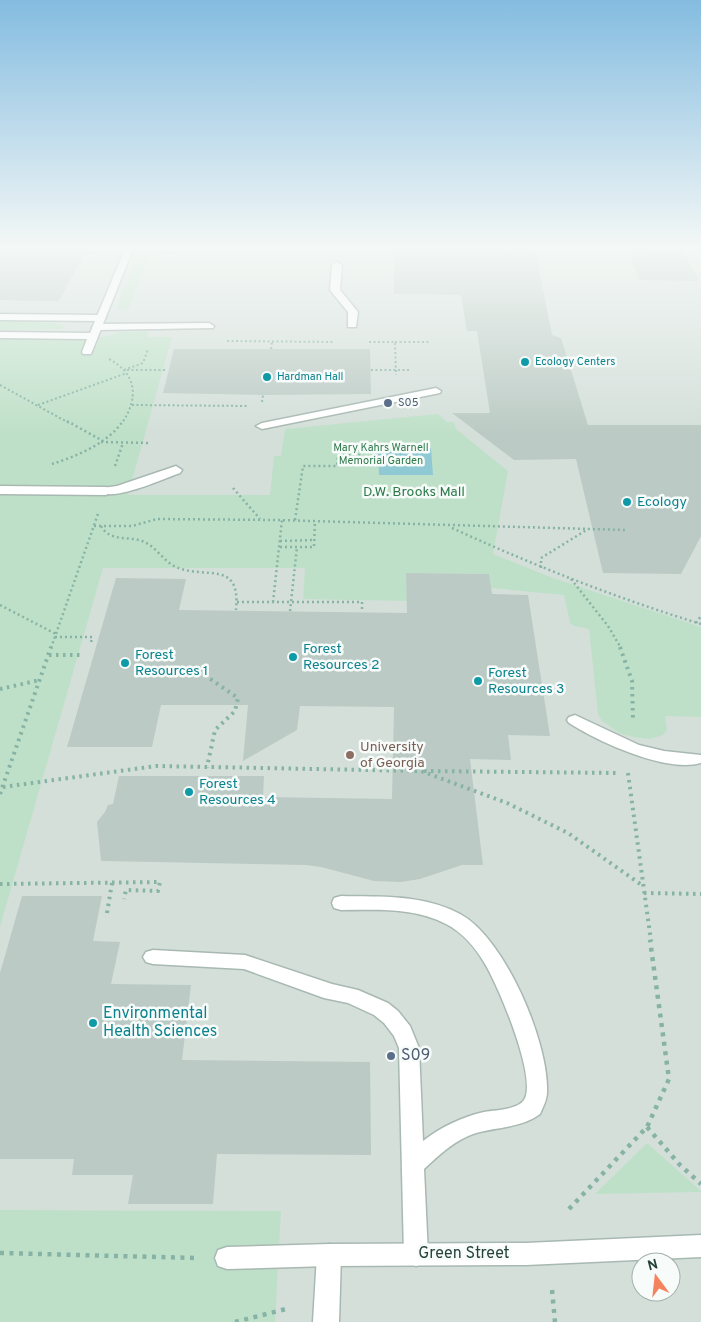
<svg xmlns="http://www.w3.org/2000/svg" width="701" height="1322" font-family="Overpass,sans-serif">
	<rect width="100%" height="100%" fill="#e6efeb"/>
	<!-- built -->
	<path fill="#d4dfda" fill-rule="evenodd" d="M 0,249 L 701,249 L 701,1322 L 0,1322 ZM 641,1262 L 671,1262 L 671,1292 L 641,1292 Z"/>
	<!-- green -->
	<path fill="#bfe0c8" d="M 137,255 L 150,255 L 127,311 L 117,308 Z
		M 0,321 L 56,323 L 64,326 L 61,329 L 0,330 Z
		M 148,331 L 147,337 L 172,337 L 128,495 L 270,495 L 274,456 L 281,456 L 285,429 L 438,414 L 447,422 L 454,422 L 456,429 L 508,471 L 493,554 L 553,578 L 701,627 L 701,717 L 665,716 L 667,730 L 663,735 L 650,739 L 633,737 L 619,733 L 602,721 L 598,714 L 589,629 L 574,626 L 570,623 L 564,595 L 491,588 L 489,574 L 407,573 L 407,601 L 303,599 L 305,568 L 103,568 L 0,927 L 0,336 L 103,337 L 122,332 Z
		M 647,1143 L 701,1191 L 701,1192 L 595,1194 Z
		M 0,1210 L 281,1211 L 275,1322 L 0,1322 Z"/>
	<!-- water -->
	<path fill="#8ec9d4" d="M 378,448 L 431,448 L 433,475 L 379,475 Z"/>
	<!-- building -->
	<path fill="#bbcac4" d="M 0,249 L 87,249 L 59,301 L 0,300 Z
		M 394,249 L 535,249 L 552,335 L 561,338 L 588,425 L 701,425 L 701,536 L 681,574 L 603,573 L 576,459 L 514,460 L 452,413 L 490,413 L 477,331 L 467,331 L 461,295 L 394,294 Z
		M 627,249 L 683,250 L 699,281 L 639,280 Z
		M 174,349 L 370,349 L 371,394 L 263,395 L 163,393 Z
		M 406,573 L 489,574 L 492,594 L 528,595 L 550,736 L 508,735 L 511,760 L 470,759 L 483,865 L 462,865 L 420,879 L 401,882 L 374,881 L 321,867 L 306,865 L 101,861 L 97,822 L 105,812 L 108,805 L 113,804 L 119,776 L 264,776 L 263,797 L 392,799 L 394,707 L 300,706 L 297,730 L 243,761 L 248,705 L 161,705 L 152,747 L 67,747 L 116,578 L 186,579 L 179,610 L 407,613 Z
		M 22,896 L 102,896 L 93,941 L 120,942 L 111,984 L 191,985 L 182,1060 L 370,1062 L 371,1155 L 217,1154 L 213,1204 L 128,1204 L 133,1175 L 72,1175 L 74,1159 L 0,1159 L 0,973 Z"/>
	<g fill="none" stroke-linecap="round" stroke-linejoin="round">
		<defs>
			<path id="lane" d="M 337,262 L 342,265 L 340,290 L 358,312 L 356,327 L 348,327 L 348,312 L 330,290 L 332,265 Z
				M 0,314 L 101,315 L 106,318 L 101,321 L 0,320 Z
				M 209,323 L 214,326 L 213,328 L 97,330 L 92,327 L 97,324 Z
				M 436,388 L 441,391 L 440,393 L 262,429 L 256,426 L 262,423 Z
				M 176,466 L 182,470 L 180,473 C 165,478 111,503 100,491 L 102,488 L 117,486 Z
				M 575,715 L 639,745 L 664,751 L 701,755 L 701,763 C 666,773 599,742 569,723 L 567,720 L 569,717 Z
				M 341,896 C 381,897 423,894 460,914 C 505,938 549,1043 547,1092 C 547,1100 543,1107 540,1114 C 521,1128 497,1127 476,1133 C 456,1139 439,1155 424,1169 L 428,1255 L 424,1263 L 416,1266 L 408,1263 L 404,1255 L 399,1048 L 394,1036 L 384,1023 L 374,1015 L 348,1003 L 324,998 L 244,969 L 153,964 L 146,962 L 143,957 L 146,952 L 153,950 L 245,955 L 332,984 L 358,990 L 388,1003 L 398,1011 L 410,1026 L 419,1048 L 423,1141 C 441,1127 462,1117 484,1112 C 495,1110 517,1110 524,1100 C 538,1079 498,985 485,964 C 476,948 462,932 446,924 C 414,907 376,910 341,910 L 334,908 L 332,903 L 334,898 Z
				M 329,1244 L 337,1247 L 341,1255 L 339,1322 L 313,1322 L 317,1255 L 321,1247 Z"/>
			<path id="street" d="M 125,249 L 133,249 L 91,354 L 83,354 L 82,352 L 87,339 L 0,338 L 0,332 L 90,333 Z
				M 0,486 L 106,487 L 112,491 L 106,495 L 0,494 Z
				M 701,1235 L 701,1257 L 526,1265 L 329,1266 L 227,1269 L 218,1266 L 215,1258 L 218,1250 L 227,1247 L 329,1244 L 526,1243 Z"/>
		</defs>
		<!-- lane casing -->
		<use href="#lane" stroke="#a8b8b2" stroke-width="3"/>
		<!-- street casing -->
		<use href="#street" stroke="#a8b8b2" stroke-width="3"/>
		<!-- path-far3 -->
		<path stroke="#86b3a5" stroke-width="2" stroke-dasharray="2 2.5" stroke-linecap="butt" d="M 85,253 L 102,253
			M 151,253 L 183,253
			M 227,341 L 335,342
			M 369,342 L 395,342 L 396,375
			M 395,342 L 431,342
			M 271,349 L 272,342
			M 109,359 C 137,374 139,398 122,423
			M 124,370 L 143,363 L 148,349
			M 127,370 L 165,370
			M 371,370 L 410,370
			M 0,385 L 69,423
			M 262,402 L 263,395
			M 38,405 L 127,373
			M 132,405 L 249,406"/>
		<!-- path-far2 -->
		<path stroke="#86b3a5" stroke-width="2.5" stroke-dasharray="2 3" stroke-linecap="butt" d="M 67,421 L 103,441
			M 101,442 L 151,443
			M 52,464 C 77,456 107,444 123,421
			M 115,466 L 123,443
			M 233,488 L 260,519
			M 295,520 L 303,466 L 337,466 L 338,455 L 361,455 L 361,439
			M 94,526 L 132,526 L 157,519 L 277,520 L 625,530
			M 101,526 C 110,542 128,536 142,541 C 156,546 163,561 176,567 C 206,580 241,559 236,610
			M 452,528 C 533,565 616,598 701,624
			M 280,541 L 314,540
			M 280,547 L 314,547 L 315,521
			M 541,568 L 541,558 L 588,529
			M 571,579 L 608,626 L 621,648
			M 237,602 L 362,602 L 362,612
			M 273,602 L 282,520
			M 0,605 L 56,634
			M 696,623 L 701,616
			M 55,637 L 92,637 L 91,643
			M 51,648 L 98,514"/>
		<!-- path-far1 -->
		<path stroke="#86b3a5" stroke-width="4" stroke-dasharray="2.5 4.5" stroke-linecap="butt" d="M 620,647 L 632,681 L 633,720
			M 49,655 L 82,655
			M 193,667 L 238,698 L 235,711 L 215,730 L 207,767
			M 0,689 L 40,680
			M 424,771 L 620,773
			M 628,773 L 651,941
			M 3,787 L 156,766 L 421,771 L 507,803 L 568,833 L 643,886
			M 0,794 L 51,647
			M 0,884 L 160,882 L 158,891 L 126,890 L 124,899
			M 644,893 L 701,894
			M 107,913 L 112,883"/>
		<!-- path -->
		<path stroke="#86b3a5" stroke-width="4.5" stroke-dasharray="4 5.5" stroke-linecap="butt" d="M 647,1127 L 680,1165 L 701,1184
			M 569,1209 L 647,1127 L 669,1079 L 650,940
			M 0,1253 L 197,1258
			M 552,1290 L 555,1322
			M 235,1322 L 290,1308"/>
		<!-- lane -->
		<use href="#lane" fill="#fff" fill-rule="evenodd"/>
		<!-- street -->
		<use href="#street" fill="#fff" fill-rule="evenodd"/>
		<!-- path-bridge -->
		<path stroke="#86b3a5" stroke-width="2.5" stroke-dasharray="2 3" stroke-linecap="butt" d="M 290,611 L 297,547"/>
	</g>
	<!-- sky -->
	<linearGradient id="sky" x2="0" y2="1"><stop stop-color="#84bce0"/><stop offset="0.57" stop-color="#f4f8f6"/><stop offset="1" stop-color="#f4f8f6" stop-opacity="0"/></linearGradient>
	<rect width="701" height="434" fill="url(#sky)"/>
	<!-- markers -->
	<g fill="#0f9aa8" stroke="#f7fbf9" stroke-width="2">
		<circle cx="525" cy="362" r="5"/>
		<circle cx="267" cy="377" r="5"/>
		<circle cx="627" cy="502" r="5"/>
		<circle cx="293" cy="657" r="5"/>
		<circle cx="125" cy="663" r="5"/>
		<circle cx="478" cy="681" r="5"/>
		<circle cx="189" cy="792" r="5"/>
		<circle cx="93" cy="1023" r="5"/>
	</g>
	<g fill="#5c6f8a" stroke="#f7fbf9" stroke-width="2">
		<circle cx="388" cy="403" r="5"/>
		<circle cx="391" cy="1056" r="5"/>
	</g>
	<circle fill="#8d6e63" stroke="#f7fbf9" stroke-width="2" cx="350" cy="755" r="5"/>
	<g text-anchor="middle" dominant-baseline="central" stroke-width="5" stroke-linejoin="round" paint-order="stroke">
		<!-- far-culture labels -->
		<g font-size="11" fill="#0d838f" stroke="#f7fbf9" text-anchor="start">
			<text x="535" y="362">Ecology Centers</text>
			<text x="277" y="377">Hardman Hall</text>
		</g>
		<!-- far-service labels -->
		<g font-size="11" fill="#4e5e75" stroke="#f7fbf9" text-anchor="start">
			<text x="398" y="403">S05</text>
		</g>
		<!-- far-park labels -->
		<g font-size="11" fill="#2d7a4b" stroke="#f7fbf9">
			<text x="381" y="448">Mary Kahrs Warnell<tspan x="381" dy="13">Memorial Garden</tspan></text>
		</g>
		<!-- park labels -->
		<g font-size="14" fill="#2d7a4b" stroke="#f7fbf9">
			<text x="414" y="492">D.W. Brooks Mall</text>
		</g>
		<!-- culture labels -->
		<g font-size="14" fill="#0d838f" stroke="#f7fbf9" text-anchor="start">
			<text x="637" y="502">Ecology</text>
			<text x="303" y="649">Forest<tspan x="303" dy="16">Resources 2</tspan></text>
			<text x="135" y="655">Forest<tspan x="135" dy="16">Resources 1</tspan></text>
			<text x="488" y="673">Forest<tspan x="488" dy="16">Resources 3</tspan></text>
			<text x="199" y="784">Forest<tspan x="199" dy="16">Resources 4</tspan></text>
		</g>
		<!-- education labels -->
		<g font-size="14" fill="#785e54" stroke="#f7fbf9" text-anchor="start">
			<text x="360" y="747">University<tspan x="360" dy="16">of Georgia</tspan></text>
		</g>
		<!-- near-culture labels -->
		<g font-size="16" fill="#0d838f" stroke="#f7fbf9" text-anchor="start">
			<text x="103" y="1014">Environmental<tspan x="103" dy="18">Health Sciences</tspan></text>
		</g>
		<!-- near-service labels -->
		<g font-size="16" fill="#4e5e75" stroke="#f7fbf9" text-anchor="start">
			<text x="401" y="1056">S09</text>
		</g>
		<!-- near-street labels -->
		<g font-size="16" fill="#24423a" stroke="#f7fbf9">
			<text x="464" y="1254">Green Street</text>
		</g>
	</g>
	<!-- north arrow -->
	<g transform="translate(656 1277) rotate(345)"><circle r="24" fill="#f7fbf9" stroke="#a3b1ad"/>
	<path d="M0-4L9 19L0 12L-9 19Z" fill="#f4845f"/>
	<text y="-8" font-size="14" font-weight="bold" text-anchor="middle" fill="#24423a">N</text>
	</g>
</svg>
